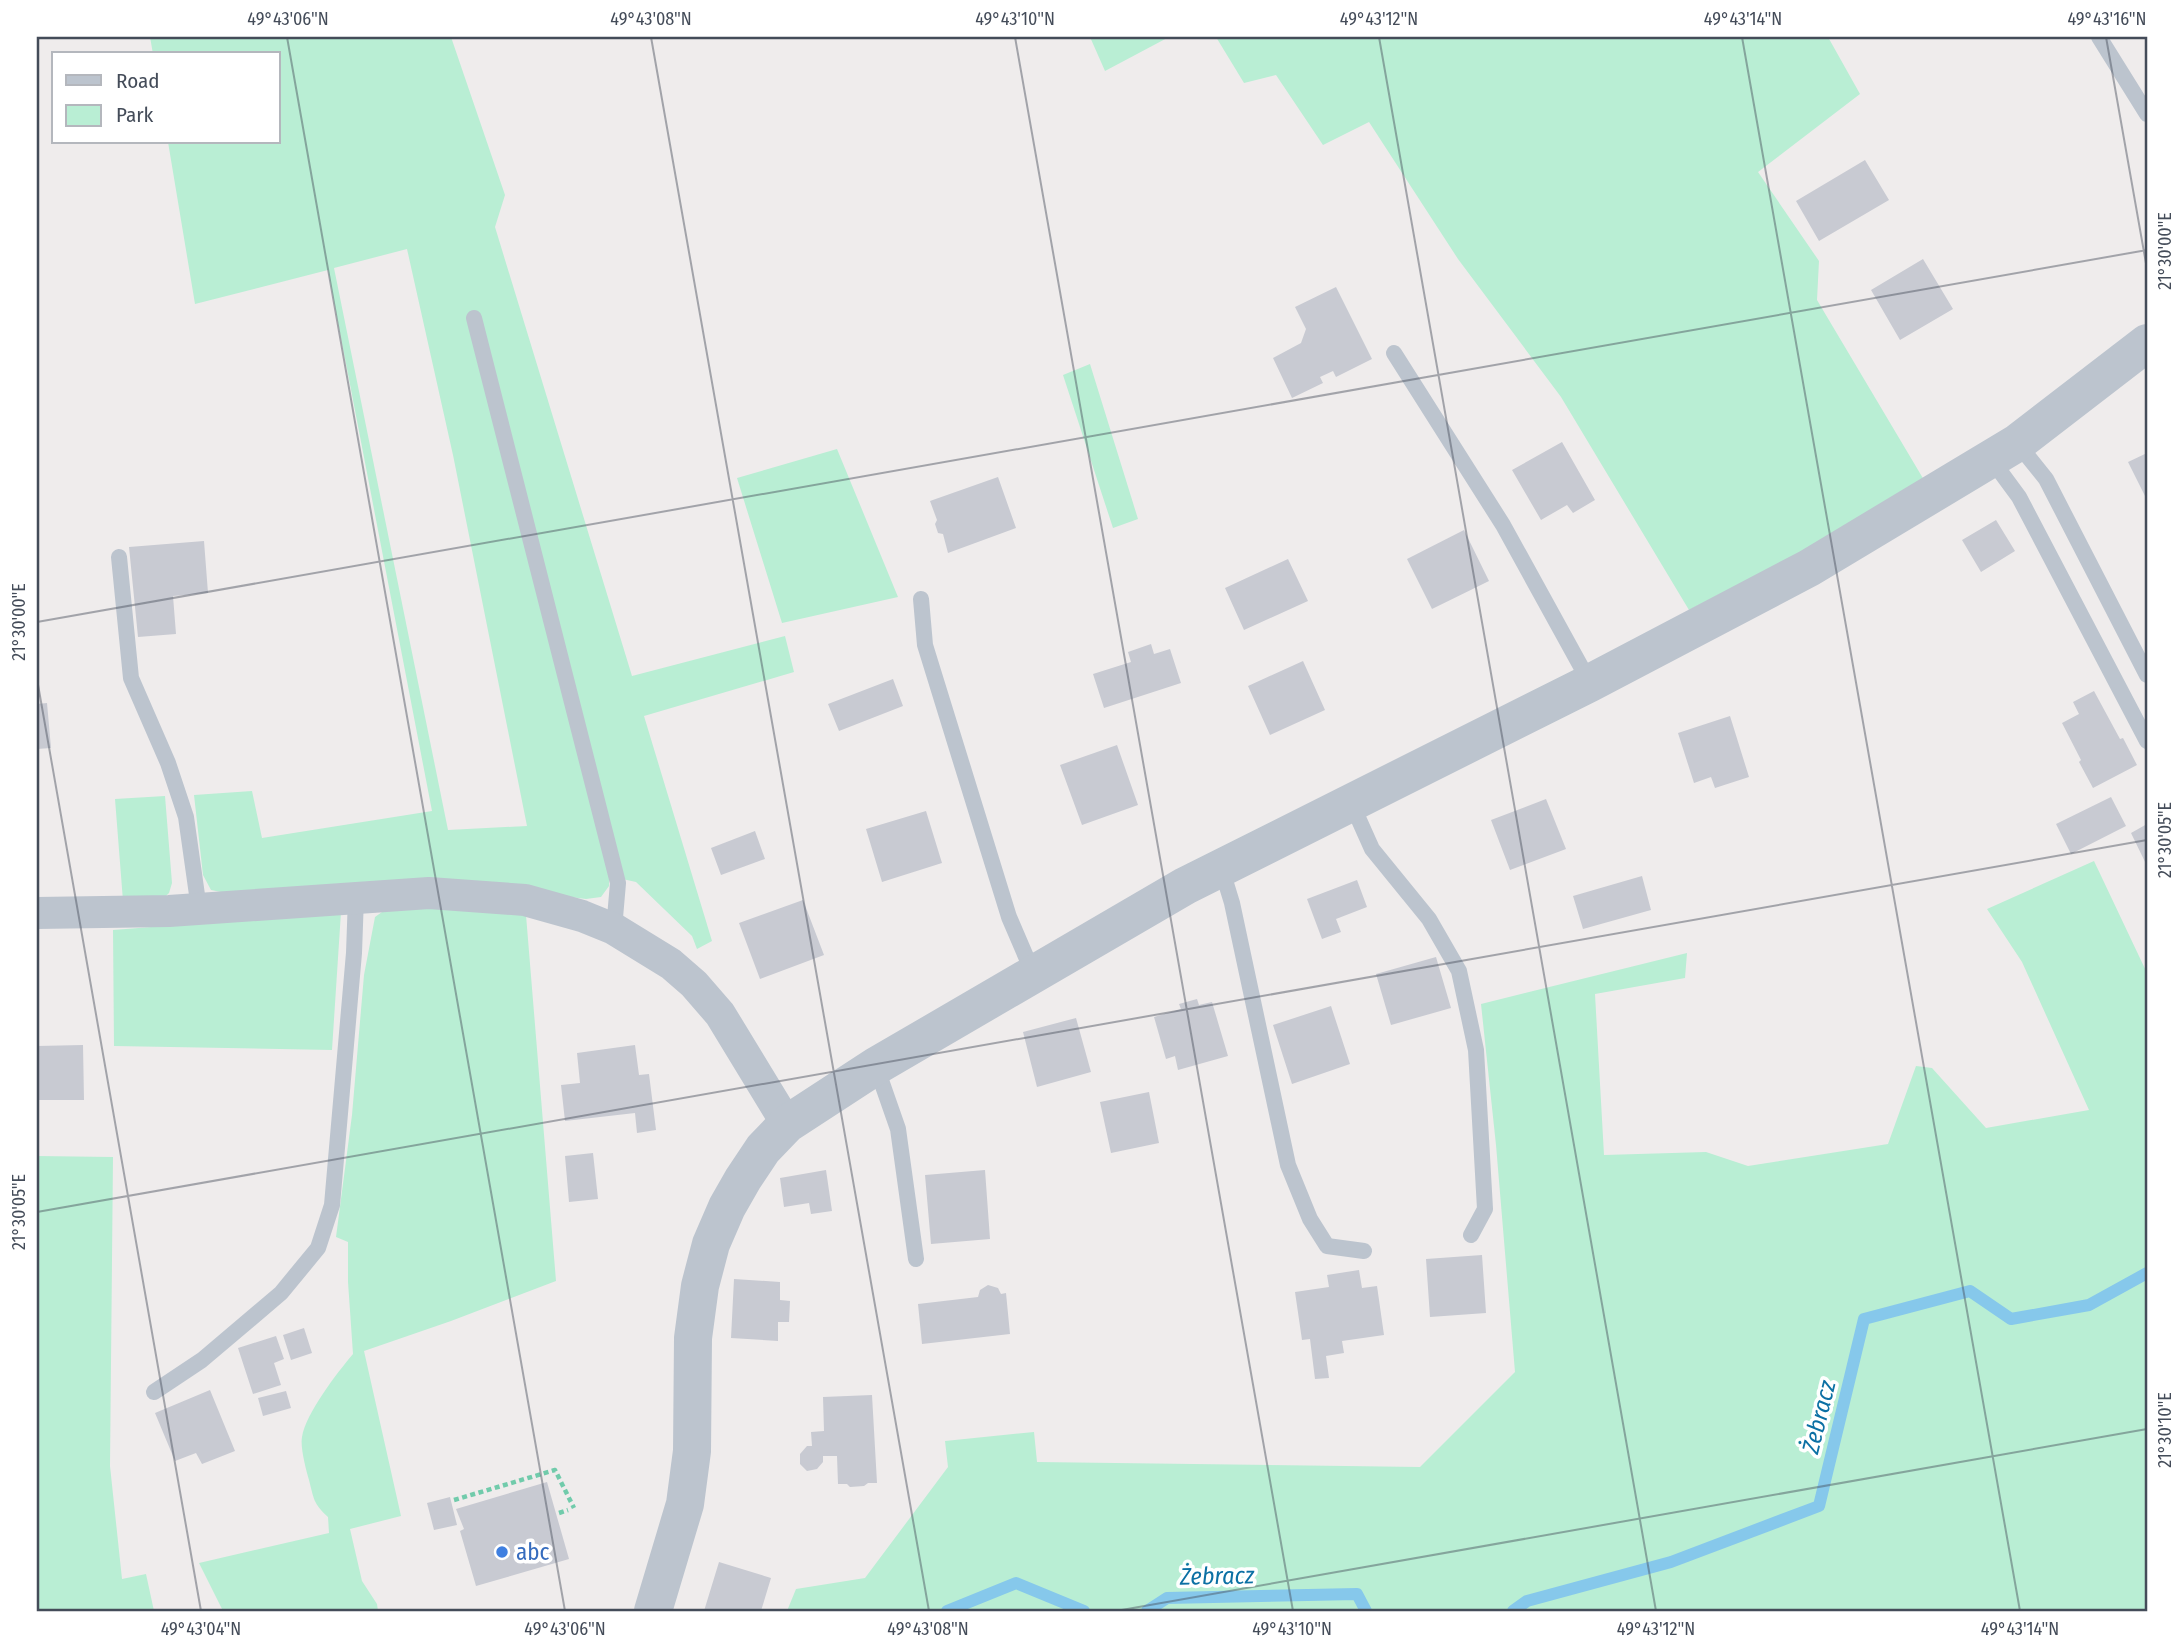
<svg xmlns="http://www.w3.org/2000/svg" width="2184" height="1648" font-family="'Fira Sans Condensed',sans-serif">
	<rect width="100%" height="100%" fill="#efecec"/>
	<!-- green -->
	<path fill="#b9eed4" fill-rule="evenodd" d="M 150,37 L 451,37 L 505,195 L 495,227 L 632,676 L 785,636 L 794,672 L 644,716 L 712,941 L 697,949 L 692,936 L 636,882 L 609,876 L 609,886 L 601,897 L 586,899 L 466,884 L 226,893 L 211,890 L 203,875 L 194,795 L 252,791 L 262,838 L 432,811 L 328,270 L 195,304 L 168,142 L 278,142 L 278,54 L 153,54 ZM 407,249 L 453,455 L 527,826 L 448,830 L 334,268 Z
		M 1090,37 L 1169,37 L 1105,71 Z
		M 1216,37 L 1828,37 L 1860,94 L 1758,172 L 1819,261 L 1817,300 L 1924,480 L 1825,540 L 1689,610 L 1561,397 L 1458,259 L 1369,122 L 1323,145 L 1276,75 L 1244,83 Z
		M 1090,364 L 1138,519 L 1113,528 L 1063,375 Z
		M 837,449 L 898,597 L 782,623 L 737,478 Z
		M 165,796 L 172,883 L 169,893 L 161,901 L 123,901 L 115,799 Z
		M 2094,861 L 2147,973 L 2147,1611 L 787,1611 L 796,1589 L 865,1578 L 948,1467 L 945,1441 L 1034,1432 L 1037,1462 L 1420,1467 L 1515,1372 L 1496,1145 L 1481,1004 L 1687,953 L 1685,978 L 1595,994 L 1604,1155 L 1706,1152 L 1748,1166 L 1888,1144 L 1916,1066 L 1932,1068 L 1986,1128 L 2089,1110 L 2022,962 L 1987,909 Z
		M 389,907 L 481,907 L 526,915 L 556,1281 L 451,1321 L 364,1351 L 401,1516 L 350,1529 L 362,1581 L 377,1604 L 378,1611 L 223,1611 L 199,1563 L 329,1533 L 328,1517 C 313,1503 314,1499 309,1480 C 306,1470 300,1447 302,1437 C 306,1413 337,1373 353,1354 L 348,1282 L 348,1242 L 336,1237 L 352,1115 L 364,975 L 375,917 Z
		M 341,912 L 332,1050 L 114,1046 L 113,930 Z
		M 37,1156 L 113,1157 L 110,1466 L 122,1579 L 146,1574 L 154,1611 L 37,1611 Z"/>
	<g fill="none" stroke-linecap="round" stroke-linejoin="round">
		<!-- stream -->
		<path stroke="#86c8eb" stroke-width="12" d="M 947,1611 L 1016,1583 L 1084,1611
			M 1147,1611 L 1167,1598 L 1357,1594 L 1366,1611
			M 1513,1611 L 1527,1601 L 1671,1562 L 1819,1506 L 1864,1319 L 1970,1291 L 2011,1319 L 2089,1305 L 2147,1273"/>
	</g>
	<!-- building -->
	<path fill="#c8cad2" d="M 1865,160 L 1889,200 L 1819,241 L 1796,201 Z
		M 1923,259 L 1953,309 L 1900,340 L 1871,290 Z
		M 1336,287 L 1372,359 L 1336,377 L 1333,371 L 1320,377 L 1323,383 L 1292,398 L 1273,358 L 1301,343 L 1306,329 L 1295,307 Z
		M 1562,442 L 1595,500 L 1573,513 L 1567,505 L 1541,520 L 1512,470 Z
		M 2147,453 L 2147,500 L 2128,462 Z
		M 998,477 L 1016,528 L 948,553 L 943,534 L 938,533 L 935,524 L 937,520 L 930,501 Z
		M 1996,520 L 2015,551 L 1981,572 L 1962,540 Z
		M 1464,530 L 1489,581 L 1432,609 L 1407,559 Z
		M 204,541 L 208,593 L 173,596 L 176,634 L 138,637 L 129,547 Z
		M 1288,559 L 1308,601 L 1244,630 L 1225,588 Z
		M 1151,644 L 1154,654 L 1170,649 L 1181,683 L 1104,708 L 1093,674 L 1131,662 L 1128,652 Z
		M 1303,661 L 1325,710 L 1270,735 L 1248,686 Z
		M 893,679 L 903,706 L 839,731 L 828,704 Z
		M 2094,691 L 2120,739 L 2123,738 L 2137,765 L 2093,788 L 2079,762 L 2081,760 L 2062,723 L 2079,714 L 2073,702 Z
		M 47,703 L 51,748 L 37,749 L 37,704 Z
		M 1730,716 L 1749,777 L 1715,788 L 1711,777 L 1694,783 L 1678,733 Z
		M 1117,745 L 1138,805 L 1082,825 L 1060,765 Z
		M 2111,797 L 2126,826 L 2071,854 L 2056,824 Z
		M 1546,799 L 1566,849 L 1510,870 L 1491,820 Z
		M 926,811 L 942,863 L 882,882 L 866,829 Z
		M 2147,824 L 2147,866 L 2131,833 Z
		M 755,831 L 765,859 L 721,875 L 711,848 Z
		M 1642,876 L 1651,910 L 1583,929 L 1573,896 Z
		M 1357,880 L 1367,907 L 1336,919 L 1341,932 L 1322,939 L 1307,899 Z
		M 803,900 L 824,955 L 760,979 L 739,923 Z
		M 1436,957 L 1451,1008 L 1391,1025 L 1376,974 Z
		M 1197,999 L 1199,1005 L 1212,1002 L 1228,1056 L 1178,1070 L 1175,1056 L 1166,1059 L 1154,1017 L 1181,1009 L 1179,1004 Z
		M 1331,1006 L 1350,1064 L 1292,1084 L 1273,1025 Z
		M 1076,1018 L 1091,1072 L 1037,1087 L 1023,1032 Z
		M 83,1045 L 84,1100 L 37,1100 L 37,1046 Z
		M 635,1045 L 639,1075 L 649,1074 L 656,1130 L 637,1133 L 635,1113 L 565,1121 L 561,1085 L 580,1083 L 577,1053 Z
		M 1149,1092 L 1159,1143 L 1111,1153 L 1100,1102 Z
		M 593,1153 L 598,1199 L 569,1202 L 565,1156 Z
		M 826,1170 L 832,1211 L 811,1214 L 809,1203 L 784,1207 L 780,1178 Z
		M 985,1170 L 990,1239 L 931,1244 L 925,1175 Z
		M 1482,1255 L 1486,1313 L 1430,1317 L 1426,1259 Z
		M 1359,1270 L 1362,1288 L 1377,1286 L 1384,1335 L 1342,1341 L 1344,1353 L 1326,1356 L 1329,1378 L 1315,1379 L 1310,1339 L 1302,1340 L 1295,1292 L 1329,1287 L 1327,1275 Z
		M 734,1279 L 780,1282 L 780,1300 L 790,1301 L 789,1322 L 778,1322 L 778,1341 L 731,1338 Z
		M 988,1285 L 998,1288 L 1001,1294 L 1006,1293 L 1010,1334 L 922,1344 L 918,1304 L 978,1297 L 980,1290 Z
		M 304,1328 L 312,1353 L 291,1360 L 283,1335 Z
		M 276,1336 L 284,1359 L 274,1363 L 281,1385 L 253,1394 L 238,1348 Z
		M 210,1390 L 235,1451 L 202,1464 L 196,1453 L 175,1461 L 155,1413 Z
		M 286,1391 L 291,1408 L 263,1416 L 258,1398 Z
		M 872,1395 L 877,1483 L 868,1483 L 864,1486 L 850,1487 L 847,1484 L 838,1484 L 837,1456 L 823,1456 L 823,1462 L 817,1469 L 807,1471 L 800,1464 L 800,1454 L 807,1446 L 812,1446 L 811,1432 L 824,1431 L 823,1397 Z
		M 547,1482 L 569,1559 L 476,1586 L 460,1531 L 464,1529 L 456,1509 Z
		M 450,1497 L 457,1525 L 434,1530 L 427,1503 Z
		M 719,1562 L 771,1578 L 761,1611 L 704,1611 Z"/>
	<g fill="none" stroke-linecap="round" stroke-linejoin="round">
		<!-- path -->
		<path stroke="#71cbab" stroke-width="4.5" stroke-dasharray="5 3.5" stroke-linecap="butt" d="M 454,1500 L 555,1470 L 574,1508
			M 559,1513 L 568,1510"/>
		<!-- service -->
		<path stroke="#bcc4ce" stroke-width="16" d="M 2099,37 L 2147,114
			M 474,318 L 618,883 L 614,929
			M 1394,353 L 1503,525 L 1590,683
			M 2017,443 L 2046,479 L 2147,675
			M 1991,459 L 2019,497 L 2147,741
			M 119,557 L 131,678 L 168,763 L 186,817 L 199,909
			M 921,599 L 925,645 L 1009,917 L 1033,973
			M 1351,802 L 1372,849 L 1429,919 L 1459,971 L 1476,1050 L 1485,1209 L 1471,1235
			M 1221,867 L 1232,903 L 1288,1165 L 1310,1219 L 1327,1246 L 1364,1251
			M 876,1066 L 898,1129 L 916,1259
			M 154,1392 L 202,1360 L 281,1293 L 318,1248 L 332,1205 L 354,953 L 356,897"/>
		<!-- minor -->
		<path stroke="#bcc4ce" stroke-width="32" d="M 37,913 L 169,911 L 429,893 L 525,900 L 582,916 L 614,929 L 671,964 L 694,984 L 720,1014 L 787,1124"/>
		<!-- tertiary -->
		<path stroke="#bcc4ce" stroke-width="38" d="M 653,1611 L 685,1504 L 692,1451 L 693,1338 L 700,1286 L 711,1244 L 727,1207 L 743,1179 L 763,1149 L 787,1124 L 876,1066 L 1185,886 L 1590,683 L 1809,568 L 2017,443 L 2147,343"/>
	</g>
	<!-- ticks -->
	<path fill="none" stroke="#444c59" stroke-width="2" stroke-opacity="0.45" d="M 287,37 L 565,1611M 651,37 L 929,1611M 1015,37 L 1293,1611M 1379,37 L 1656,1611M 1742,37 L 2020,1611M 2106,37 L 2147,269M 37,622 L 2147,250M 37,679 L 201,1611M 37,1212 L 2147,840M 1116,1611 L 2147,1429"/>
	<!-- markers -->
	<circle fill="#3f7fe0" stroke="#fff" stroke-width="2.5" cx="502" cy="1552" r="7"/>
	<g text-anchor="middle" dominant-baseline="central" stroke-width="7" stroke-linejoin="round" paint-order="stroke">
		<!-- shop labels -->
		<g font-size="23" fill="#366cbe" stroke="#fff" text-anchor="start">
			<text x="516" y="1552">abc</text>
		</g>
		<!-- water labels -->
		<g font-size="24" font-style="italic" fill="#0c70a4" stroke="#fff">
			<text transform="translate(1819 1417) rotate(-76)">Żebracz</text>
			<text transform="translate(1217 1576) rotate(-1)">Żebracz</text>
		</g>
	</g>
	<!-- border -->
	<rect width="2184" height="1648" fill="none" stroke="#ffffff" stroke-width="77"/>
	<!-- legend -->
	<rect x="52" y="52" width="228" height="91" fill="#ffffff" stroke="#b4b7bd" stroke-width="2"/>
	<rect x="66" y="75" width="35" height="10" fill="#bcc4ce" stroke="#b4b7bd" stroke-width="2"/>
	<text x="116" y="88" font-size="21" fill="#444c59">Road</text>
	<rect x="66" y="105" width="35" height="21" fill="#b9eed4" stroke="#b4b7bd" stroke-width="2"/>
	<text x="116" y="122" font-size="21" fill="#444c59">Park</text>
	<rect x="38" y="38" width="2108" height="1572" fill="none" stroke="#444c59" stroke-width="2.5"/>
	<g font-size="18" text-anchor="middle" fill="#444c59">
		<text x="288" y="25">49°43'06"N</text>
		<text x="651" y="25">49°43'08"N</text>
		<text x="1015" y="25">49°43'10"N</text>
		<text x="1379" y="25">49°43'12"N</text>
		<text x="1743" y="25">49°43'14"N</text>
		<text x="2107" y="25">49°43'16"N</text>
		<text transform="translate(2165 251) rotate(-90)" y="6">21°30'00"E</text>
		<text transform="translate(19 622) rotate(-90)" y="6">21°30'00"E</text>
		<text transform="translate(2165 840) rotate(-90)" y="6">21°30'05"E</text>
		<text transform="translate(19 1212) rotate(-90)" y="6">21°30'05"E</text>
		<text transform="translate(2165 1430) rotate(-90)" y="6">21°30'10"E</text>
		<text x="201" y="1635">49°43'04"N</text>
		<text x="565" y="1635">49°43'06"N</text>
		<text x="928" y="1635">49°43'08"N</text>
		<text x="1292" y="1635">49°43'10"N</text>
		<text x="1656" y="1635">49°43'12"N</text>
		<text x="2020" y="1635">49°43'14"N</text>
	</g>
</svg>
